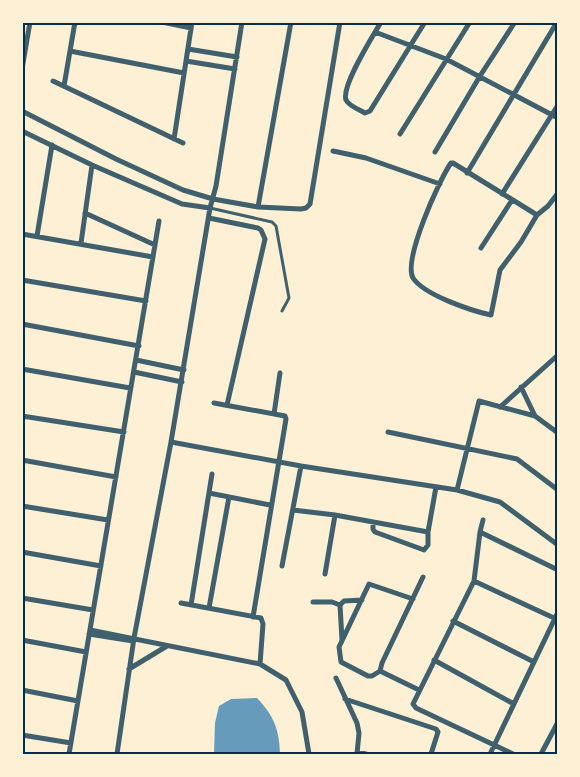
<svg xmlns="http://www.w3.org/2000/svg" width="580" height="777" font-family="'Space Grotesk',sans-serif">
	<rect width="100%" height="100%" fill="#fdf0d5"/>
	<!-- water -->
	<path fill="#669bbc" d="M 257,698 C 274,716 279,729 280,754 L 214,754 L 215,723 L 219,706 L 231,699 Z"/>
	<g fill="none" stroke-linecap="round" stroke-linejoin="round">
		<!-- service -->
		<path stroke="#3f606c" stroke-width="3" d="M 210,208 L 272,222 L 276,226 L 289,298 L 282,311"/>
		<!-- minor -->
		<path stroke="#3f606c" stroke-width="5" d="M 162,22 L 191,28
			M 381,22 C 373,36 341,86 346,100 C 349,106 360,110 365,113 L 370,111 L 425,22
			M 375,32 L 446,59 L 558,118
			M 188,49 L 237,57
			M 70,51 L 184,73
			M 186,61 L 235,69
			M 22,69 L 30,22
			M 53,81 L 183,143
			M 64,86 L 75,22
			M 22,111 L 116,159 L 183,190 L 213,199 L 258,207 L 301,209 L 306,208 L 310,204 L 340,22
			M 22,131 L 92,165 L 182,204 L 210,208
			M 400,134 L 470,22
			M 174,139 L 192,22
			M 333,151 L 366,158 L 440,184
			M 435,152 L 480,76 L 515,22
			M 467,173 L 557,22
			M 502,194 L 558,105
			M 258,207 L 291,22
			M 85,213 L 155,245
			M 537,215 L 521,242 L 500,270 L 491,315 C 472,311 424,295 413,278 C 403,260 439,180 451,163 L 453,163 L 537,215 L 548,206 L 558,193
			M 209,218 L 258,228 L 261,230 L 265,239 L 227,405
			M 22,234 L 153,257
			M 37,236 L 52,145
			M 81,243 L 92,165
			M 481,248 L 512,200
			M 22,280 L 146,301
			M 22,324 L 139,346
			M 136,360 L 184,370
			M 22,369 L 130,388
			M 134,372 L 182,382
			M 521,387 L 535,416
			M 214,403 L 285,416 L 286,419 L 253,617
			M 500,407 L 558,355
			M 274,414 L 280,373
			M 22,416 L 124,432
			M 388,432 L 517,459 L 558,490
			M 171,442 L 301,466 L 457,490 L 500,502 L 558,545
			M 22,460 L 116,477
			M 457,490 L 479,401 L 535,416 L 558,433
			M 209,493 L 270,505
			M 22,506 L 108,520
			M 293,510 L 335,515 L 428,532
			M 483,520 L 480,532 L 558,570
			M 373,522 L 373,529 L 375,532 L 424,550 L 428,545 L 428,532 L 436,487
			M 480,532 L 474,581 L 413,704 L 416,708 L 513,754
			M 22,552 L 101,566
			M 282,566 L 301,466
			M 325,574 L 335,515
			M 474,581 L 554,618
			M 22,598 L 93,610
			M 313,602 L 332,602 L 340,605
			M 181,603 L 261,618 L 263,624 L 260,664
			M 191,605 L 212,474
			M 209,608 L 229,497
			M 453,621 L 534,662
			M 90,630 L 260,664 L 286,680 L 302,712 L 309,754
			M 89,634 L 133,641
			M 22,640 L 86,652
			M 342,640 L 340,605 L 344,601 L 362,600
			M 434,660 L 514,704
			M 129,669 L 167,646
			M 380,671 L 372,676 L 368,676 L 341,662 L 339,647 L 369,584 L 413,599
			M 336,678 L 357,723 L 359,733 L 357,754
			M 22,690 L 78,701
			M 419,690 L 380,671 L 382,663 L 423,577
			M 345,699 L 436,729 L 438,732 L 431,754
			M 22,735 L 71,743
			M 357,752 L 366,754
			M 69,754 L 159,221
			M 117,754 L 134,638 L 171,442 L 210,208 L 216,186 L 242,22
			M 490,754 L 558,612
			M 541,754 L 558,722"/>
	</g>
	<!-- border -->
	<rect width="580" height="777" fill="none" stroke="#fdf0d5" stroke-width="48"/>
	<rect x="24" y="24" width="532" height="729" fill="none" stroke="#003049" stroke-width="2"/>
</svg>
